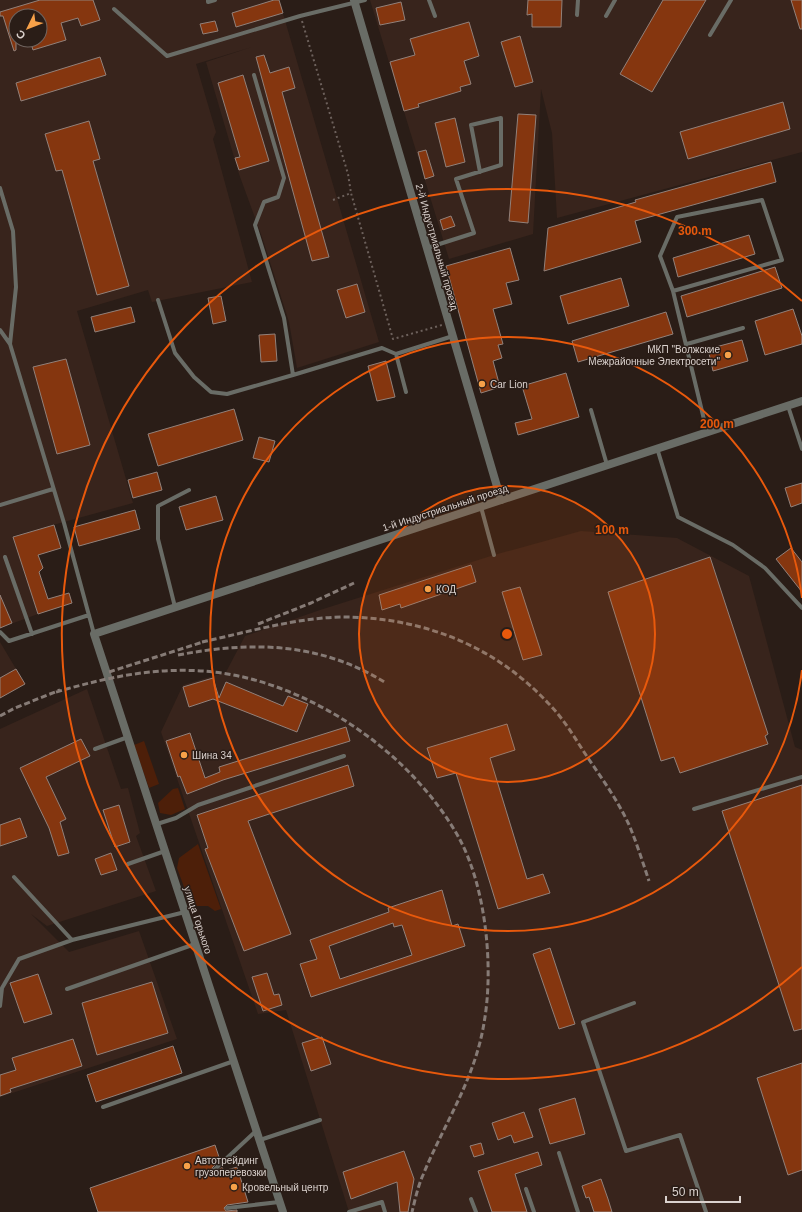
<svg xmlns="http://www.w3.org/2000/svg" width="802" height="1212" font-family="Arial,sans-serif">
	<rect width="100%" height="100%" fill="#2a1d17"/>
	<!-- built -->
	<path fill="#38241c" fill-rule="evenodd" d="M 0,0 L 279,0 L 379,342 L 297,368 L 289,322 L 262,237 L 239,174 L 206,62 L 252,47 L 196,64 L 216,132 L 213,139 L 252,282 L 152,302 L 148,290 L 77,311 L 133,503 L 13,536 L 38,614 L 0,628 ZM 16,16 L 40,16 L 40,40 L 16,40 Z
		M 370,0 L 802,0 L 802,152 L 557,218 L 552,133 L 541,89 L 533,234 L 449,259 Z
		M 581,531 L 677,538 L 749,576 L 795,747 L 802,750 L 802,1212 L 349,1212 L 286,1010 L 258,1014 L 161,732 L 183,685 L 226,672 L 245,636 L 320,610 L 494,555 Z
		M 0,642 L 25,684 L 0,698 Z
		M 87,689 L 121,789 L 128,788 L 140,833 L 136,836 L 156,891 L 47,926 L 31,914 L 69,952 L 139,931 L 177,1039 L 0,1097 L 0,729 Z"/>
	<!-- green -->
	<path fill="#4d1f09" d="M 144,741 L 159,784 L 149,788 L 134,745 Z
		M 178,788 L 185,809 L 171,815 L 160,813 L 158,803 L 173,789 Z
		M 198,844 L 221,909 L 215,911 L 208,906 L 191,906 L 177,868 L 179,858 Z"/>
	<!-- building -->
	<path fill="#85360f" stroke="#92817a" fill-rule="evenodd" d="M 40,0 L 93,0 L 100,20 L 81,26 L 78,18 L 61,23 L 66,40 L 33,50 L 30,40 L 40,40 L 40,16 L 16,16 L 16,50 L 14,51 L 3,16 L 0,16 L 0,12 Z
		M 274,0 L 279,0 L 283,13 L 236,27 L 232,13 Z
		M 528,0 L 562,0 L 561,27 L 532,27 L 532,14 L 527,15 Z
		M 663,0 L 706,0 L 652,92 L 620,74 Z
		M 791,0 L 802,0 L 802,29 L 800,29 Z
		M 401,2 L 405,20 L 380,25 L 376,8 Z
		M 215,21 L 218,31 L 203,34 L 200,24 Z
		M 469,22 L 479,56 L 464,61 L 471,84 L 460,87 L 461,91 L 418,104 L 419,107 L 404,111 L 390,62 L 415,55 L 410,39 Z
		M 520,36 L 533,82 L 515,87 L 501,42 Z
		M 264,55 L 270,73 L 289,67 L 295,88 L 282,92 L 329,257 L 312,261 L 256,57 Z
		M 100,57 L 106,75 L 21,101 L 16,83 Z
		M 243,75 L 269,161 L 239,170 L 235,158 L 240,157 L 218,83 Z
		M 783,102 L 790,129 L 688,159 L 680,132 Z
		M 518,114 L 536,115 L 528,223 L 509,221 Z
		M 455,118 L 465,162 L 446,167 L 435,123 Z
		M 89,121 L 100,159 L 93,161 L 129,286 L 97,295 L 62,170 L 56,171 L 45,134 Z
		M 426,150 L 434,176 L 425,179 L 418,152 Z
		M 771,162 L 776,182 L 635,221 L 641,242 L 544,271 L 548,228 L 636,202 L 635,200 Z
		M 451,216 L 455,226 L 443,230 L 440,220 Z
		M 749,235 L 755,254 L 678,277 L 673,258 Z
		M 510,248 L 519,280 L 506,283 L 512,304 L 493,309 L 503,344 L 498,345 L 502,358 L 493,361 L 500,387 L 481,393 L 446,266 Z
		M 775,267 L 782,288 L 687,317 L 681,296 Z
		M 621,278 L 629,306 L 568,324 L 560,296 Z
		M 357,284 L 365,312 L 346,318 L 337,290 Z
		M 221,296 L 226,321 L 213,324 L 208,298 Z
		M 131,307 L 135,322 L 95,332 L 91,317 Z
		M 793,309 L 802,336 L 802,344 L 765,355 L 755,321 Z
		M 666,312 L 673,334 L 578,362 L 572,341 Z
		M 275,334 L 277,361 L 261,362 L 259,335 Z
		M 742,340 L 748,361 L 713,371 L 708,349 Z
		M 66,359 L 90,445 L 57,454 L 33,367 Z
		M 386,361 L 395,397 L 377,401 L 368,366 Z
		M 566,373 L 579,417 L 518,435 L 515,423 L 532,419 L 522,386 Z
		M 234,409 L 243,440 L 158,466 L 148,434 Z
		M 259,437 L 275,441 L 269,462 L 253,458 Z
		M 157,472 L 162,490 L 133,498 L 128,480 Z
		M 802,483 L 802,503 L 791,507 L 785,488 Z
		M 216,496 L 223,520 L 186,530 L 179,507 Z
		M 135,510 L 140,529 L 79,546 L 74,527 Z
		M 54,525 L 61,548 L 38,555 L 43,568 L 39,572 L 48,599 L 69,593 L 72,603 L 38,614 L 13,537 Z
		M 791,548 L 802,562 L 802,592 L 776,559 Z
		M 710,557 L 768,734 L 765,736 L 768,744 L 680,773 L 674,757 L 661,761 L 608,592 Z
		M 471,565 L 476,582 L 401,608 L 400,604 L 382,610 L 379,595 Z
		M 520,587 L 542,655 L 523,660 L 502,592 Z
		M 0,595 L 12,623 L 0,628 Z
		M 16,669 L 25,684 L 0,698 L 0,678 Z
		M 213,678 L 219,698 L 226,682 L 283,706 L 288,696 L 308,704 L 297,732 L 213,699 L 189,707 L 183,687 Z
		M 507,724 L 515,750 L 490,758 L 527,879 L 543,874 L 550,893 L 498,909 L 456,773 L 437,778 L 427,748 Z
		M 346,727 L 350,741 L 223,780 L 187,794 L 180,776 L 178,777 L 166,741 L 190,733 L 205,778 L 220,772 L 219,767 Z
		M 81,739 L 90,756 L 46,777 L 66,819 L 60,822 L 69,853 L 58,856 L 49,828 L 20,768 Z
		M 348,765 L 354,786 L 248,821 L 291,934 L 244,951 L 205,849 L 208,848 L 197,815 Z
		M 802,785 L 802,1029 L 794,1031 L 722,811 Z
		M 119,805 L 130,842 L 115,847 L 103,810 Z
		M 20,818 L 27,837 L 0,846 L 0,825 Z
		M 111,853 L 117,870 L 101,875 L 95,859 Z
		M 442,890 L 452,926 L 458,924 L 465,946 L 311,997 L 300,964 L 317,959 L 310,940 L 389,912 L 388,908 ZM 393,923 L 394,927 L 402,925 L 412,955 L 340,979 L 329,946 Z
		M 550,948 L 575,1024 L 559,1029 L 533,954 Z
		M 267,973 L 274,995 L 279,994 L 282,1005 L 263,1011 L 252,977 Z
		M 38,974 L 52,1014 L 24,1023 L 10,983 Z
		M 152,982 L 168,1033 L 97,1055 L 82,1003 Z
		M 322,1037 L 331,1064 L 311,1071 L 302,1043 Z
		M 73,1039 L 82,1066 L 10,1089 L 11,1092 L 0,1096 L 0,1075 L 16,1070 L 12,1058 Z
		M 173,1046 L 182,1073 L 96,1102 L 87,1075 Z
		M 802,1063 L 802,1170 L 788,1175 L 757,1078 Z
		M 575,1098 L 585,1134 L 550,1144 L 539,1109 Z
		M 524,1112 L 533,1137 L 514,1143 L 511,1135 L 498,1140 L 492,1123 Z
		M 481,1143 L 484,1154 L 474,1157 L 470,1146 Z
		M 215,1145 L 220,1160 L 212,1168 L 213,1172 L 216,1172 L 222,1167 L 224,1171 L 237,1167 L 248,1202 L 227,1205 L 224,1208 L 226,1211 L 237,1210 L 237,1212 L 98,1212 L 90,1188 Z
		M 404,1151 L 414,1179 L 408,1212 L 400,1212 L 397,1182 L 351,1199 L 343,1172 Z
		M 538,1152 L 542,1165 L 515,1174 L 527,1212 L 492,1212 L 478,1171 Z
		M 601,1179 L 608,1199 L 612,1212 L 594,1212 L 589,1197 L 586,1198 L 582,1186 Z"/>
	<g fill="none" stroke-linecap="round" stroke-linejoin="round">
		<!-- path -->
		<path stroke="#6d615c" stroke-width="2" stroke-dasharray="2 3" stroke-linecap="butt" d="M 302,21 L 348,174 L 351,193
			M 333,200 L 351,193 L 393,339 L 442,325"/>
		<!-- service -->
		<path stroke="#696c66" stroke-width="4" d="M 208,0 L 208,2 L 215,0
			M 429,0 L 435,16
			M 114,9 L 167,56 L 300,16 L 365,0
			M 577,15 L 578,0
			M 606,16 L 615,0
			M 710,35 L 731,0
			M 254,75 L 284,178 L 278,197 L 264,202 L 255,225 L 284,318 L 293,375 L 382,348 L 396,354
			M 0,188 L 13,231 L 16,287 L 10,344
			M 762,200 L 782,260 L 673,291 L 660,256 L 677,217 Z
			M 427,248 L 474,233 L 456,179 L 501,165 L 501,118 L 471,125 L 480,172
			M 673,291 L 707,432
			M 158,300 L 175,353 L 194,377 L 211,392 L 227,394 L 293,375
			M 0,330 L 10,344 L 64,523 L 94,634
			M 687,344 L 743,328
			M 406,392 L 396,354 L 453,336
			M 788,406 L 802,449
			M 591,410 L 607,465
			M 657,448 L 678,517 L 733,545 L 765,568 L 802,608
			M 0,505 L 53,489
			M 481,507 L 494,555
			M 5,557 L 32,634
			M 175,607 L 158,539 L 158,506 L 189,490
			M 0,632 L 9,641 L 89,615
			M 95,749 L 128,737
			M 694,809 L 802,777
			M 157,824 L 176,818 L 198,805 L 344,756
			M 128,864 L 165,851
			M 14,877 L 72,940
			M 67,989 L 195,944
			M 634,1003 L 583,1022 L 626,1151 L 680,1135 L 706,1212
			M 0,1006 L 2,988 L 19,959 L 72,940 L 185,912
			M 103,1107 L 234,1061
			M 260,1140 L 320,1120
			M 559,1153 L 578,1212
			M 215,1169 L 256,1131
			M 526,1189 L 534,1212
			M 471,1199 L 476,1212
			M 227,1208 L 279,1202
			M 349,1212 L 382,1202 L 385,1212"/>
		<!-- minor -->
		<path stroke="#696c66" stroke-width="8" d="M 354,0 L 501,500"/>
		<!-- tertiary -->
		<path stroke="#696c66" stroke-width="8" d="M 283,1212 L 94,634 L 802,401"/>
		<!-- rail -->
		<path stroke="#867b76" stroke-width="3" stroke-dasharray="6 3" stroke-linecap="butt" d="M 258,624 L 311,603 L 354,583
			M 202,642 C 248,632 295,618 342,617 C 421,617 494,645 548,703 C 563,718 573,735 584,752 C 600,776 618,800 630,827 C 637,844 643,863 649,881
			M 178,655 C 252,641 320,642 386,683
			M 109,672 L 206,641
			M 56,692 C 112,676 163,665 222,673 C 316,687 413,755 459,838 C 486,887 494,968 484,1023 C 475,1079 444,1124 423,1175 C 418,1186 415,1200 412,1212
			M 0,716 L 15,708 L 60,690"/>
	</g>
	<!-- distance rings -->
	<circle cx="507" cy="634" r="148" fill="#e8590c" fill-opacity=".12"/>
	<g fill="none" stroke="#e8590c" stroke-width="2">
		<circle cx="507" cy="634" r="148"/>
		<path d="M802 670A297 297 0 1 1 802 598"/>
		<path d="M802 967A445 445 0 1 1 802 301"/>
	</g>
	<!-- markers -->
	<g fill="#f7a149" stroke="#2a1d17" stroke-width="1.5">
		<circle cx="728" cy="355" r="4"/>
		<circle cx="482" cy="384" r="4"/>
		<circle cx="428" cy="589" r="4"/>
		<circle cx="184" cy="755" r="4"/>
		<circle cx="187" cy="1166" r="4"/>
		<circle cx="234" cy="1187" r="4"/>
	</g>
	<g text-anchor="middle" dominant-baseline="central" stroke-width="3" stroke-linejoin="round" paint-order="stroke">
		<!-- street labels -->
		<g font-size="10" fill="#dad1cd" stroke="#2a1d17">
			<text transform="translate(437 247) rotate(74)">2-й Индустриальный проезд</text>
			<text transform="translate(445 508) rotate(-18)">1-й Индустриальный проезд</text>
			<text transform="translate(198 920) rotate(72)">улица Горького</text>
		</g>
		<!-- poi labels -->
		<g font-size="10" fill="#dad1cd" stroke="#2a1d17" text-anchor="start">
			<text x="720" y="349" text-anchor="end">МКП "Волжские<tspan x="720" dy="12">Межрайонные Электросети"</tspan></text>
			<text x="490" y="384">Car Lion</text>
			<text x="436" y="589">КОД</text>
			<text x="192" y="755">Шина 34</text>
			<text x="195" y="1160">Автотрейдинг<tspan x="195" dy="12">грузоперевозки</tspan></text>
			<text x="242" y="1187">Кровельный центр</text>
		</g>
	</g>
	<circle cx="507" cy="634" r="6" fill="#e8590c" stroke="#2a1d17" stroke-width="2"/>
	<g font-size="12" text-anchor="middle" font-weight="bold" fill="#e8590c" stroke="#2a1d17" stroke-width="3" stroke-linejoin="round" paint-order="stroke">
		<text x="695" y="235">300 m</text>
		<text x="717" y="428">200 m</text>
		<text x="612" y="534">100 m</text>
	</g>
	<!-- north arrow -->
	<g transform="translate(28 28) rotate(227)"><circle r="19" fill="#2a1d17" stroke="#706560"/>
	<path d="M0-3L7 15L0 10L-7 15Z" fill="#f7a149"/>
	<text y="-6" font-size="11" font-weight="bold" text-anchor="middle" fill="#dad1cd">С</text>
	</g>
	<!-- scale -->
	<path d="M666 1196v6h74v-6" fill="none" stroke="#dad1cd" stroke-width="2"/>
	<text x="672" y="1196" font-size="12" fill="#dad1cd" stroke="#2a1d17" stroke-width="3" paint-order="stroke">50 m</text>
</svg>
